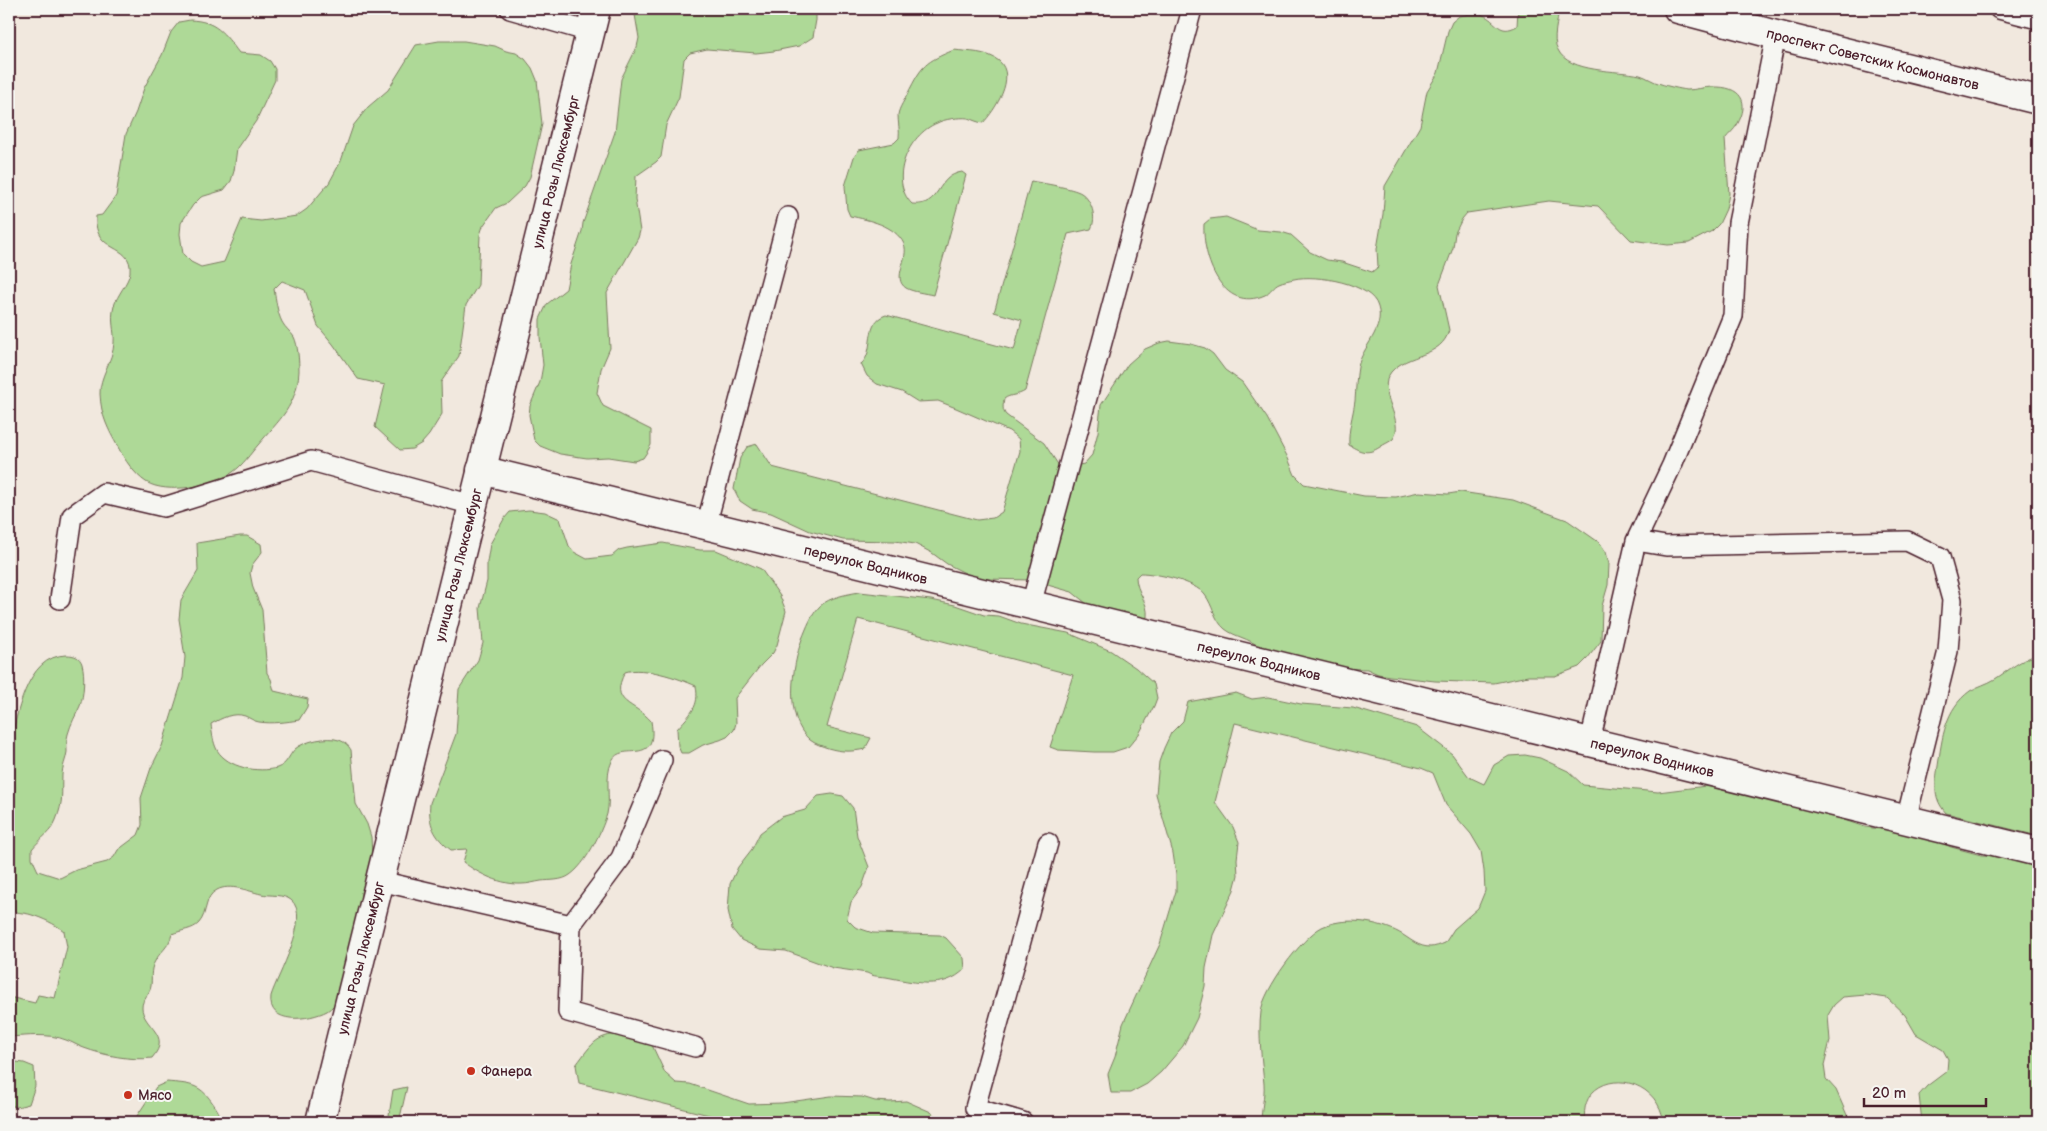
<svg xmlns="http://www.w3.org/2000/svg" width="2047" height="1131" font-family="'Balsamiq Sans',sans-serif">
	<rect width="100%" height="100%" fill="#f1e8de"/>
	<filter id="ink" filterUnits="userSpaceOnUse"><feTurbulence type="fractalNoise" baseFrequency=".02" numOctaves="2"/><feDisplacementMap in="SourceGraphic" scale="10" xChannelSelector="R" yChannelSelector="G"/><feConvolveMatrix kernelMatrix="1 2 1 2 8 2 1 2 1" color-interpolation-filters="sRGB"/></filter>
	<g filter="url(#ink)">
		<!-- green -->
		<path fill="#aed997" stroke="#7c7c61" d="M 634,9 L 816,9 L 816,20 L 813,37 L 799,46 L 774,51 L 756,53 L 707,49 L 690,53 L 684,59 L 679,97 L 666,125 L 661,157 L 656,162 L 636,176 L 635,199 L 640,231 L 638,238 L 607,293 L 610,348 L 601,369 L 597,393 L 603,406 L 651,430 L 651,445 L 647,452 L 643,458 L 634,461 L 608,457 L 587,458 L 560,454 L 540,446 L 534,440 L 529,415 L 530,406 L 540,382 L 543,365 L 540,337 L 540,319 L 547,304 L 566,289 L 571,264 L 582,231 L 583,223 L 615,132 L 621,79 L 637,47 L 639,38 Z
			M 1518,9 L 1558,9 C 1559,22 1551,38 1558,50 C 1569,73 1618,70 1640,75 C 1647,77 1653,82 1661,84 C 1667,86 1680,89 1687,90 C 1695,90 1704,87 1713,87 C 1740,86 1751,101 1737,125 C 1734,130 1729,134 1725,139 L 1729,194 L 1726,209 L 1719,224 L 1712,231 L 1689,243 L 1668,245 L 1631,240 L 1598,206 L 1549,201 L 1467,213 L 1462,219 L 1455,233 L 1453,248 L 1439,285 L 1449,330 C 1442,358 1407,353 1391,372 C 1375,392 1406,420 1393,439 C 1390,442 1384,444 1380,447 C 1368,455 1361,452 1349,445 C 1348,429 1353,416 1355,401 C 1356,389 1356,378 1358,367 C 1362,347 1385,329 1378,307 C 1372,283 1315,274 1294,279 C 1290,280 1283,281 1279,283 C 1274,285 1270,292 1265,295 C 1222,314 1202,257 1204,224 L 1210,219 L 1226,217 L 1258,230 L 1281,232 L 1291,235 L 1310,252 L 1327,260 L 1342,262 L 1372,272 L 1378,267 L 1377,249 L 1383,214 L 1385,186 L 1420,126 L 1427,91 L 1438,73 L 1448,31 L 1452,22 L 1459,16 C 1466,15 1477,12 1483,15 C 1497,21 1499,36 1517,26 Z
			M 190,20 C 216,21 224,33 239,53 L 261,55 L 270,61 L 275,69 L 275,80 L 256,121 L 237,148 L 234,171 L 231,181 L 224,190 L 201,197 L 193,205 L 181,223 L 180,234 L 183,254 L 191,262 L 201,267 L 224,262 L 242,219 L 261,221 L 297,216 L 307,209 L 329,183 L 341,161 L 353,126 L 368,107 L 388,90 L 416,45 L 439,41 L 464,41 L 495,46 L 506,51 L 516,53 L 525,59 L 532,68 L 537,80 L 542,124 L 530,177 L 525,186 L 507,203 L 496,208 L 483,226 L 480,235 L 478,285 L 466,305 L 459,356 L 441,382 L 442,414 L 429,435 L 422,443 L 412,449 L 400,450 L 375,427 L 385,385 L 358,379 L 333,344 L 318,326 L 305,290 L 282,281 L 274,289 C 276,300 277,312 282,322 C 285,328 291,332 294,337 C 298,345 299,361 299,371 C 297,406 279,420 258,445 C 250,454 243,465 233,472 C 214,486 167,495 146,482 C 135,475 124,459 118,447 C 108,429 101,416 100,394 C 99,377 113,361 114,343 C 115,330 110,321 114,306 C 117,295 129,282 130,272 C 133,242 93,255 96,216 L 102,215 L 116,196 L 126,134 L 136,112 L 144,88 L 162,55 L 171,32 L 179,22 Z
			M 954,50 C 969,52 987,51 999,61 C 1017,77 995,110 983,123 C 977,122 973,120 968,118 C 960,117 944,119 937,123 C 908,135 888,180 912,204 C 942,207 935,176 962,172 L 966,175 L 933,295 C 925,293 913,292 906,288 C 891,278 910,258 904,244 C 895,225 869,220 850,216 L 847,209 L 845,186 L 854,157 L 859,150 L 894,143 L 899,138 C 900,130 898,123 898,115 C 899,107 905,100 908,93 C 922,65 925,62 954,50 Z
			M 1031,181 C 1041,183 1073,188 1081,193 C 1092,200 1097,218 1091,229 L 1068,234 L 1025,391 C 1018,396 1010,394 1004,399 C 1003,406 1002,410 1006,415 L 1044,443 L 1061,469 L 1084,464 L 1092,455 L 1098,432 L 1101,405 L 1128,364 L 1145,349 L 1159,343 L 1169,341 L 1191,344 L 1205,348 L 1213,354 L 1225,370 L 1242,382 L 1267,418 L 1287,456 L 1295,475 L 1304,484 L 1364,496 L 1396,497 L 1419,492 L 1448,494 L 1461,492 L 1513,500 L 1567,520 L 1600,543 L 1606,552 L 1609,564 L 1608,585 L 1602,606 L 1601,641 L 1587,659 L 1579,667 L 1555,676 L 1528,676 L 1494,683 L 1435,681 L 1390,676 L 1378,674 L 1367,669 L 1329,668 L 1259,647 C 1249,638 1235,637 1225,629 C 1214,620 1213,605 1205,595 C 1195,581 1156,573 1140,573 L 1136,577 C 1136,592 1149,602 1147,617 L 1142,620 L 1096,611 L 1072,592 L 1030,580 L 986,579 L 971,576 L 947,564 L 932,553 L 915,544 L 895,541 L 843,540 L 810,531 L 771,513 L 752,509 L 740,501 L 734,489 L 740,458 L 747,447 L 757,444 L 772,467 L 977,520 L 993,518 L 1002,512 L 1020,451 L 1019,439 L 1009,431 L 956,408 L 938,401 L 918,402 L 902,392 L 877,384 L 867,376 L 861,364 C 876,352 863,322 886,315 L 1014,350 L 1022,320 L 994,312 L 995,309 Z
			M 529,510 L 545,512 L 560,519 L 569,546 L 574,552 L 587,559 L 612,556 L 619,550 L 627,548 L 663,543 L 700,550 L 716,550 L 761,569 L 780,596 L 786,611 L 777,645 L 773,653 L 761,665 L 735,698 L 736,723 L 734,730 L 727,737 L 720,740 L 703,745 L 689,753 L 681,753 L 678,746 L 677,729 C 690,714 700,707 696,686 C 679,678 643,666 625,672 C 608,704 635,702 651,721 C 659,769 621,740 612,761 C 604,778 611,797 607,814 C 601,833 586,864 570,875 C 562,881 550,880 541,881 C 535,882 528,884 522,884 C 501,885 479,874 463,862 L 467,849 L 451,850 C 434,837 428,824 430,803 L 456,734 L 459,689 L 478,660 L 483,643 L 480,608 L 487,581 L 487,562 L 490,544 L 504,519 L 510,512 Z
			M 240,536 L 247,536 L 261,544 L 262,552 L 252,565 L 250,573 L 253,588 L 262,610 L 267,673 L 271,679 L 274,691 L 308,699 L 307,707 L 299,720 C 286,722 273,724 259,722 C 253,721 250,718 245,716 C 233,712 222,718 211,724 C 212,733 213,742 217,750 C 228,768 258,773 277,768 C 288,764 288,756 295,749 C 304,741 328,736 339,740 C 345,742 348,745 351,750 L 356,804 L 367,824 L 371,837 L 372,855 L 365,886 L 361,892 L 361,908 L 338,999 C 335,1004 332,1008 327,1011 C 310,1020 267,1026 271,996 C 277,976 312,917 291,900 C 283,894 271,896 261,894 C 248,891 230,883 217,890 C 204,896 208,913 199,923 C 193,930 181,930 172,934 C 169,948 159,952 154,963 C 150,971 152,978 151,986 C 150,994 142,999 142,1007 C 142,1027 173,1034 152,1058 C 131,1061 103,1055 84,1048 C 78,1046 72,1042 66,1040 C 49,1033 27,1036 9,1037 L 9,997 L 35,1003 L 38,995 L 55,998 L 67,947 L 64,931 C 55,924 42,918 32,915 C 24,912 15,914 9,908 L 9,748 C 17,718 25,655 67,655 C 74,655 80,657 82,664 C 85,675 84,695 80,706 C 76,715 71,723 68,734 C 66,740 67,746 67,752 C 66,760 62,767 62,775 C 61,793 64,801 56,820 C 52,831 40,839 32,849 L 32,858 L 38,871 L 60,878 L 76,870 L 107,862 L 114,857 L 118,850 L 138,835 L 142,825 L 141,798 L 151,768 L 162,746 L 183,678 L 185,657 L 179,619 L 181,600 L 198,571 L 197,543 Z
			M 860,592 L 931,600 L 955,605 L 984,615 L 999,616 L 1021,624 L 1068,633 L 1111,651 L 1136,668 L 1154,684 L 1157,698 L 1154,706 L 1139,734 L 1128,747 L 1113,752 L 1094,752 L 1058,750 L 1050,747 L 1073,675 L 858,619 L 827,727 L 871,738 L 865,749 C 852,752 841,752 828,748 C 822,746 815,744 810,740 C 784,719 792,667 802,639 C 807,627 811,615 820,606 C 830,597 847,594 860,592 Z
			M 2038,655 L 2038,836 L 1946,813 C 1933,798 1935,786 1938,766 C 1942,738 1945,709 1970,691 C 1978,686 1987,684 1995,679 C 2008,671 2022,658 2038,655 Z
			M 1236,693 L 1252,699 L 1268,697 L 1301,704 L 1353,708 L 1417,727 L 1452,754 L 1469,777 L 1484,784 L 1494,765 L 1509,756 L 1525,755 L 1540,758 L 1568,771 L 1583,785 L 1658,792 L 1714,785 L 1806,801 L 1832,816 L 1865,827 L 1921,834 L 1951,847 L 1981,855 L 2004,856 L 2038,864 L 2038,1122 L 1922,1122 L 1919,1095 L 1927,1086 L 1947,1071 L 1948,1059 L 1943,1050 L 1916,1034 L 1905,1015 L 1887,998 L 1866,995 L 1843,997 L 1834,1005 L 1828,1015 L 1830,1041 L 1824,1065 L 1826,1079 L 1836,1090 L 1850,1122 L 1664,1122 C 1655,1067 1577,1070 1585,1122 L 1261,1122 C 1261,1111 1265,1094 1264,1084 C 1262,1061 1258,1036 1261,1012 C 1263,990 1302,937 1322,927 C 1337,920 1355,920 1371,923 C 1381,925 1394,929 1403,935 C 1411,940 1419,947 1430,947 C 1435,947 1440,945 1445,943 L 1454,929 L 1478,908 L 1485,891 L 1484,871 L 1481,851 L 1471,834 L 1446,805 L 1433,773 L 1421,768 L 1235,723 L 1215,802 L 1233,827 L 1239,842 L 1237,859 L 1238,875 L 1234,890 L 1213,935 L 1206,968 L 1205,986 L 1197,1018 L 1183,1046 L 1161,1072 L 1147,1084 L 1130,1093 L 1111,1093 L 1108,1074 L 1115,1057 L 1123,1024 L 1160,944 L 1176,891 L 1176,874 L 1173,853 L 1156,794 L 1159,762 L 1164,748 L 1171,733 L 1183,721 L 1188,702 Z
			M 832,794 L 843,796 L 853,808 L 857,836 L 869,867 L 862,887 L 851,902 L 847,919 L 855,927 L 873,933 L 940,935 L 946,938 L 964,958 L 965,969 C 943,991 913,982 886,977 C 879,976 874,977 867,973 L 833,968 L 786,951 L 760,949 L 741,940 L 732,929 L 728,910 L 730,884 L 738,867 L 752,849 L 760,833 L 781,817 L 805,810 L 818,796 Z
			M 627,1033 L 652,1045 L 665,1073 L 676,1083 L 690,1084 L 749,1104 L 782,1103 L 831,1096 L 862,1097 L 875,1101 L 890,1102 L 906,1101 L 931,1112 L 940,1122 L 711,1122 L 713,1116 L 579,1083 L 576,1065 C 594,1041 596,1035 627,1033 Z
			M 9,1061 L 24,1063 L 34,1067 L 35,1086 L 29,1104 L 17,1107 L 9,1105 Z
			M 167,1082 C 188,1084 199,1083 212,1102 C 217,1109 220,1113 222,1122 L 133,1122 L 156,1087 Z
			M 407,1087 L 399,1122 L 388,1122 L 393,1090 Z"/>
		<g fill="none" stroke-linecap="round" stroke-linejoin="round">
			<defs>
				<path id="service" d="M 510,9 L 590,32
					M 1999,9 L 2038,19
					M 706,526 L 788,217
					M 1636,541 L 1666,546 L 1907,541 L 1940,557 L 1952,600 L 1948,651 L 1906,820
					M 60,599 L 72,516 L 104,493 L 164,507 L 311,461 L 473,505
					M 1031,605 L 1192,9
					M 1590,742 L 1636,541 L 1672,465 L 1733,316 L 1738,223 L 1776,35
					M 662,760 L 621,858 L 571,925 L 568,1012 L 695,1047
					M 380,881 L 571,925
					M 1023,1122 L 975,1108 L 1048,843"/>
				<g id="minor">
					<path id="s1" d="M 1678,9 L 1776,35 L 2038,100"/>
					<path id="s2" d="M 481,470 L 2038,852"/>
					<path id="s3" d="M 320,1122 L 596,9"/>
				</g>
			</defs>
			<!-- service casing -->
			<use href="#service" stroke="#4a1f2b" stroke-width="22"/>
			<!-- minor casing -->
			<use href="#minor" stroke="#4a1f2b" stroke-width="31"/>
			<!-- service -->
			<use href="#service" stroke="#f6f6f2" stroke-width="19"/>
			<!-- minor -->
			<use href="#minor" stroke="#f6f6f2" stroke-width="28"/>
		</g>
	</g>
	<!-- markers -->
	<g fill="#c8321e" stroke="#f6f6f2" stroke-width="2">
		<circle cx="471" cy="1071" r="5"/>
		<circle cx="128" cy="1095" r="5"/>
	</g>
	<g text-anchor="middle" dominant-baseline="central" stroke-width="4" stroke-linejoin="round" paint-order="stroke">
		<!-- street labels -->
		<g font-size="14" fill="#4a1f2b" stroke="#f6f6f2">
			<text stroke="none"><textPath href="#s1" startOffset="201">проспект Советских Космонавтов</textPath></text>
			<text stroke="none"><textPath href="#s3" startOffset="979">улица Розы Люксембург</textPath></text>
			<text stroke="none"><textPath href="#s3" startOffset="574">улица Розы Люксембург</textPath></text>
			<text stroke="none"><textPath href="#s2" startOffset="396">переулок Водников</textPath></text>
			<text stroke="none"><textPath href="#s2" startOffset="801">переулок Водников</textPath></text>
			<text stroke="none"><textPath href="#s2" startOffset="1206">переулок Водников</textPath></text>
			<text stroke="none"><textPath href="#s3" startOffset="169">улица Розы Люксембург</textPath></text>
		</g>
		<!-- poi labels -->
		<g font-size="14" fill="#4a1f2b" stroke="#f6f6f2" text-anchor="start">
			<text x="481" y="1071">Фанера</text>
			<text x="138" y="1095">Мясо</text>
		</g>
	</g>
	<!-- margin -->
	<rect width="2047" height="1131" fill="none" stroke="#f6f6f2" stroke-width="30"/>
	<rect x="15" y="15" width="2017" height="1101" fill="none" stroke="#4a1f2b" stroke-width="2" filter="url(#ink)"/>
	<!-- scale -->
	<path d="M1864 1098v8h122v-8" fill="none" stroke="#4a1f2b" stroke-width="2.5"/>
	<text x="1872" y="1098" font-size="15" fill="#4a1f2b" stroke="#f6f6f2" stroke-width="4" paint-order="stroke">20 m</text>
</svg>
